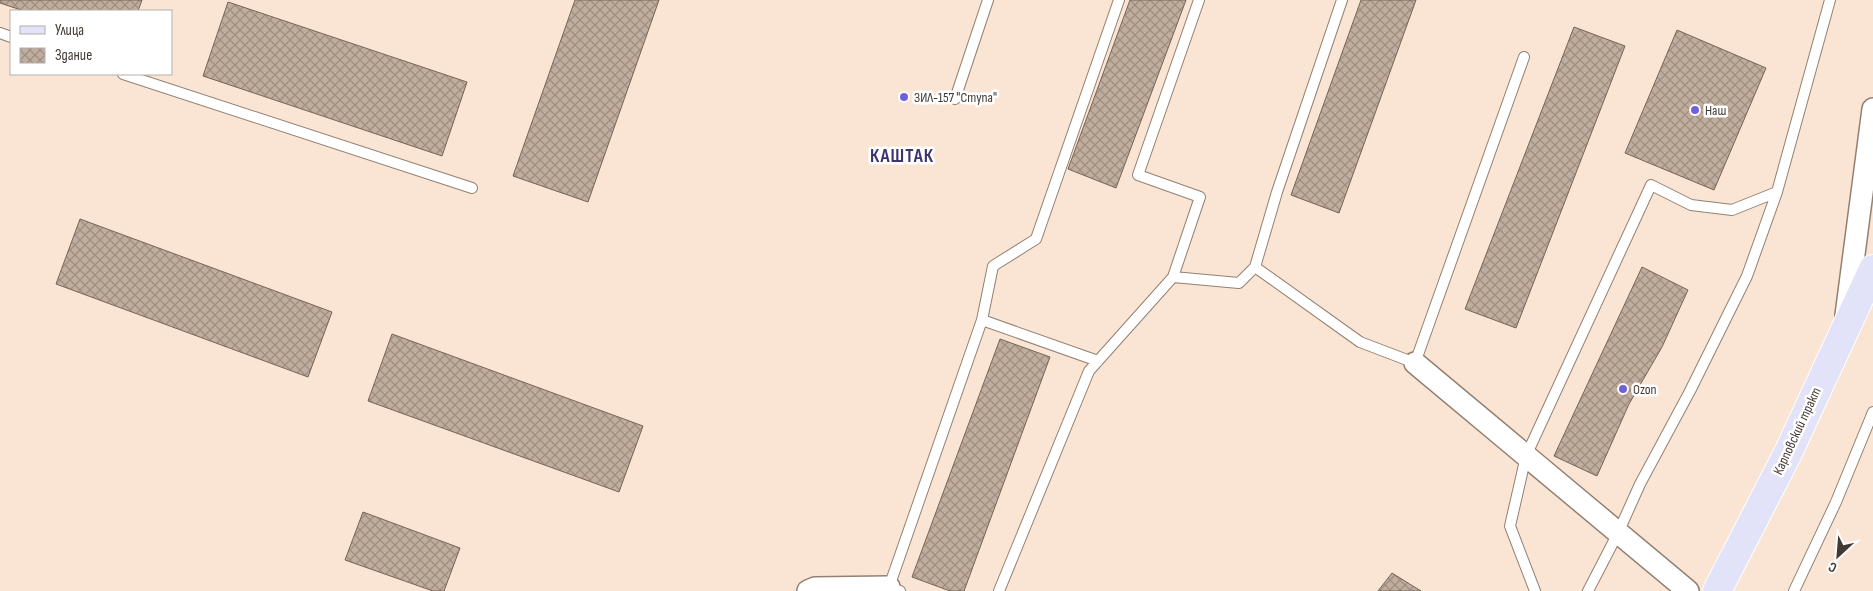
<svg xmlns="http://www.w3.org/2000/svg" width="1873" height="591" font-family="'Sofia Sans Condensed',sans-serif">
	<defs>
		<pattern id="building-cross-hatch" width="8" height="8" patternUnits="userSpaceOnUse" patternTransform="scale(1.25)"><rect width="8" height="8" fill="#c1ad9d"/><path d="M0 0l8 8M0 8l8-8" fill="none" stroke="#9e8e81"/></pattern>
	</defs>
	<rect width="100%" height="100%" fill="#fae5d5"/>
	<!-- building -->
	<path fill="url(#building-cross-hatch)" stroke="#766456" d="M 0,0 L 142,0 L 138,11 L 24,11 L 0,3 Z
		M 575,0 L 659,0 L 588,202 L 513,176 Z
		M 1130,0 L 1186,0 L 1116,188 L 1068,169 Z
		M 1361,0 L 1416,0 L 1339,213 L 1291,195 Z
		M 228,2 L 467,82 L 442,156 L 203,76 Z
		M 1574,27 L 1625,46 L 1516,328 L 1465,309 Z
		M 1677,30 L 1766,68 L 1714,190 L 1625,153 Z
		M 80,219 L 332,312 L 308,377 L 56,284 Z
		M 1642,267 L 1688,290 L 1662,347 L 1629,404 L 1597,476 L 1554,456 Z
		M 392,334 L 643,426 L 619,492 L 368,401 Z
		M 1000,339 L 1050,357 L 964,591 L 950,591 L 912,577 Z
		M 363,512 L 460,548 L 444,591 L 433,591 L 345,560 Z
		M 1392,573 L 1421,591 L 1378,591 Z"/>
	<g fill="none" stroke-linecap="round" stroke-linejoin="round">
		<defs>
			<path id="service" d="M 1342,0 L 1277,192 L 1255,267 L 1360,342 L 1415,363 L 1524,57
				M 0,33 L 11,37
				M 123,74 L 472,188
				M 955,99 L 988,0
				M 1173,277 L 1200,197 L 1138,175 L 1199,0
				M 1098,361 L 982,320 L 993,266 L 1036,239 L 1119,0
				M 900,591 L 889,587 L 982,320
				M 999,591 L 1089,371 L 1173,277 L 1239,283 L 1255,267
				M 1535,591 L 1510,526 L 1526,456 L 1651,185 L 1691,205 L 1732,210 L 1777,192
				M 1588,591 L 1618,533 L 1640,484 L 1690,391 L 1747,276 L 1777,192 L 1830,0
				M 1794,591 L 1836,502 L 1873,412"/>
			<path id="minor" d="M 1846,315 L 1873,109
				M 1415,363 L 1688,591
				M 808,591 L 815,588 L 889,587"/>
			<path id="primary" d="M 1717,591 L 1788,453 L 1873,269"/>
		</defs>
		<!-- service casing -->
		<use href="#service" stroke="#938071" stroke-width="12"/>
		<!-- minor casing -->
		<use href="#minor" stroke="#938071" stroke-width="24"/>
		<!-- primary casing -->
		<use href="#primary" stroke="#fff" stroke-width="30"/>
		<!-- service -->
		<use href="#service" stroke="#fff" stroke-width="10"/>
		<!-- minor -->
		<use href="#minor" stroke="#fff" stroke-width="21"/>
		<!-- primary -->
		<use href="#primary" stroke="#e2e2f8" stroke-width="28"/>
	</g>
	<!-- markers -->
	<g fill="#7260da" stroke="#fff" stroke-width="2">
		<circle cx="904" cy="97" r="5"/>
		<circle cx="1695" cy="110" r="5"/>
		<circle cx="1623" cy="389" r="5"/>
	</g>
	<g text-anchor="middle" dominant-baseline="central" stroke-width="5" stroke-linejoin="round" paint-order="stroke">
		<!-- poi labels -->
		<g font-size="14" fill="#423933" stroke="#fff" text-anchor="start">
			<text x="914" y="97">ЗИЛ-157 "Ступа"</text>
			<text x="1705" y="110">Наш</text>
			<text x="1633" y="389">Ozon</text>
		</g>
		<!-- street labels -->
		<g font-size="14" fill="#423933" stroke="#fff">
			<text transform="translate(1797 431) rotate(-65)">Карповский тракт</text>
		</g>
		<!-- district labels -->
		<g font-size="19" font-weight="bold" letter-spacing="1" fill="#3b3470" stroke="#fff">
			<text x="902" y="156">КАШТАК</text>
		</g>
	</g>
	<!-- legend -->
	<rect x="10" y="10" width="162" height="65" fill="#ffffff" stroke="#b3b0ad"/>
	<rect x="20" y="26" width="25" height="8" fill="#e2e2f8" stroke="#b3b0ad"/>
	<text x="55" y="35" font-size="15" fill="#423933">Улица</text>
	<rect x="20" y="48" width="25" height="15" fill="url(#building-cross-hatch)" stroke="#b3b0ad"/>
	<text x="55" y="60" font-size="15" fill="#423933">Здание</text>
	<!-- north arrow -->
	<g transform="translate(1838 556) rotate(206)" stroke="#ffffff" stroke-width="4" paint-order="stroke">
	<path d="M0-4L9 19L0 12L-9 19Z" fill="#423933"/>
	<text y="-8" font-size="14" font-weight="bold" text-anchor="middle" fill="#423933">С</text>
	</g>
</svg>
